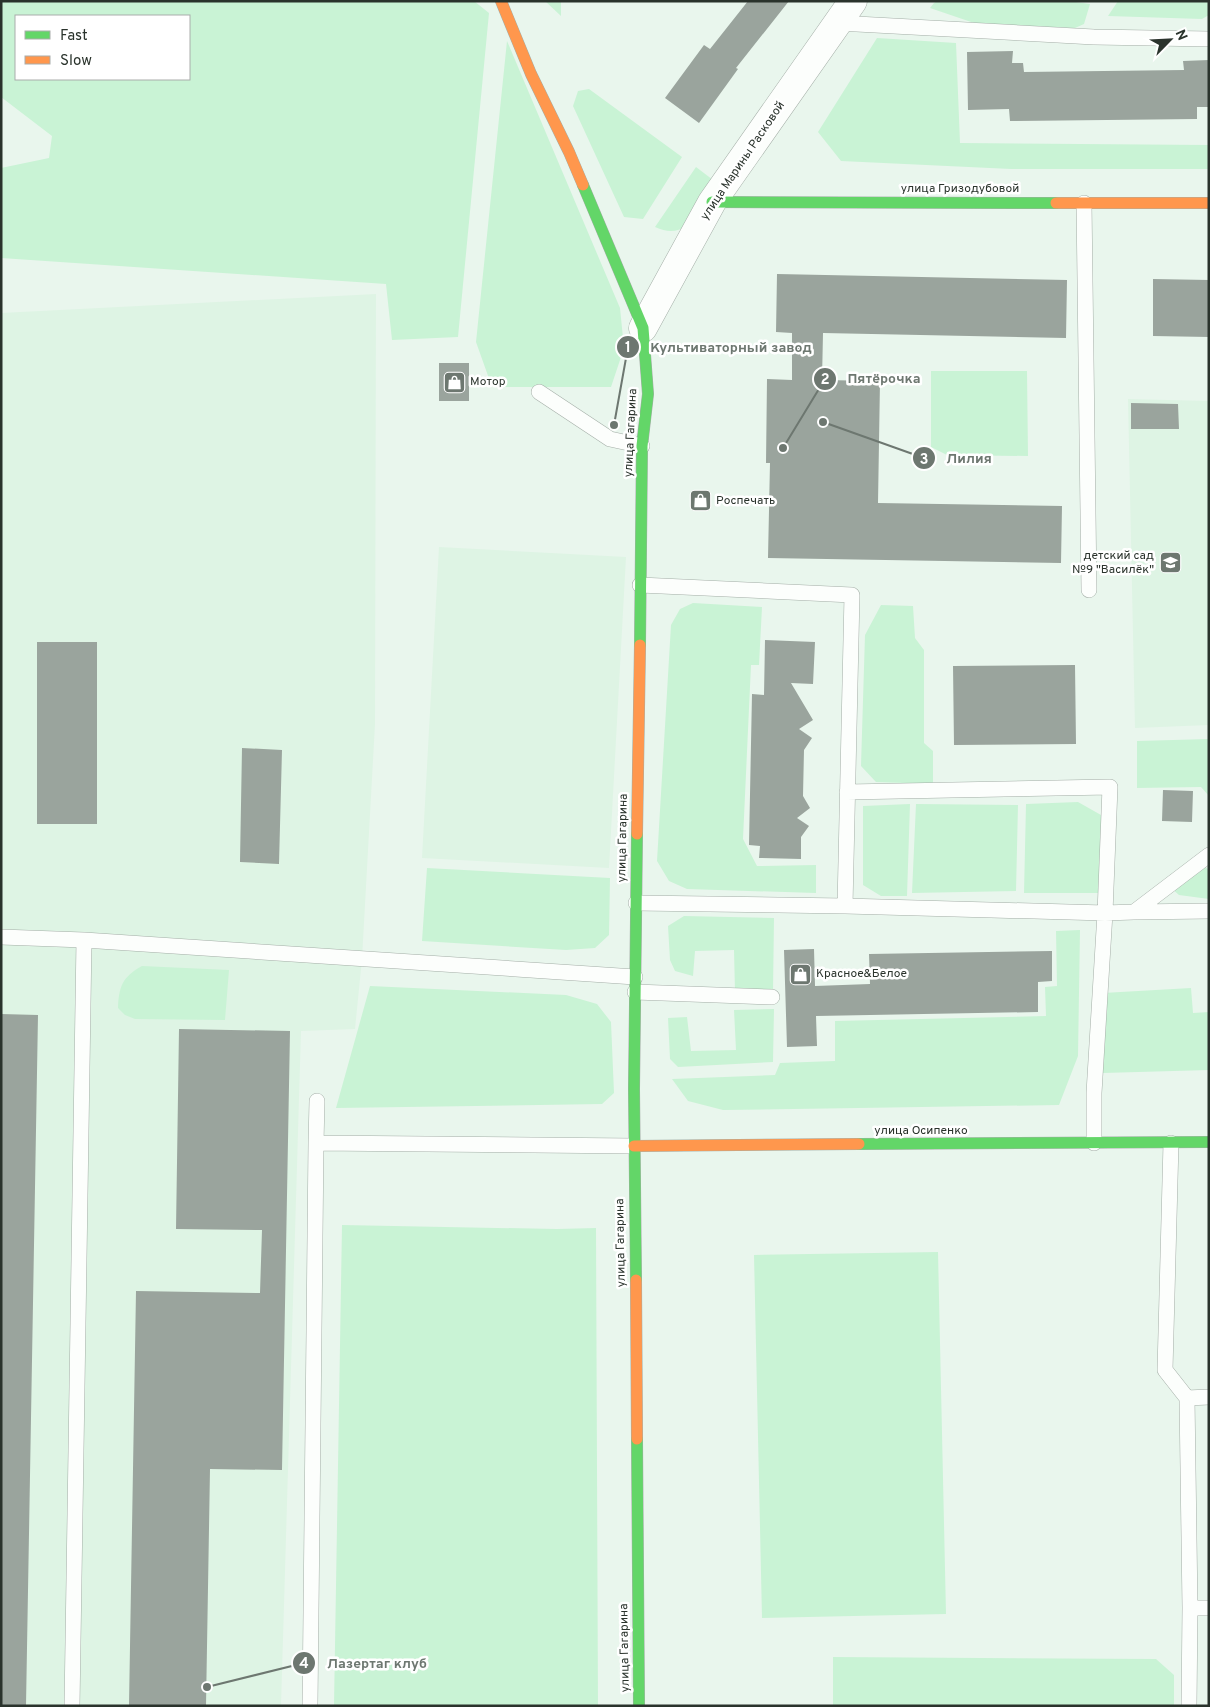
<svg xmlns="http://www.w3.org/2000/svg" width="1210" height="1707" font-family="Overpass,sans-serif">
	<rect width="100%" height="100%" fill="#e9f6ed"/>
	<!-- built -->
	<path fill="#def4e4" d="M 376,294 L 375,724 L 362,959 L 355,1029 L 301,1031 L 281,1706 L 1,1706 L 1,313 Z
		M 1128,399 L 1209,401 L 1209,725 L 1135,728 Z
		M 439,547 L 626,557 L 609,868 L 422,858 Z"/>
	<!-- green -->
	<path fill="#c9f3d5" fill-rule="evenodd" d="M 1,1 L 474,1 L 489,13 L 458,337 L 392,340 L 386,284 L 1,258 L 1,168 L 49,158 L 52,136 L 1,97 ZM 16,16 L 189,16 L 189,79 L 16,79 Z
		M 545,1 L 561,1 L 561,16 Z
		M 937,1 L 1069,1 L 1090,4 L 1084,24 L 1075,28 L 977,24 L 930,8 L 934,3 Z
		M 1118,1 L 1209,1 L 1209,15 L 1202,19 L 1108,16 Z
		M 877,38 L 956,43 L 960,143 L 1209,145 L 1209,169 L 1011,169 L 841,161 L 818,132 Z
		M 507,41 L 620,308 L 624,348 L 611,387 L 492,387 L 476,342 Z
		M 589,89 L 682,157 L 643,219 L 624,217 L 573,106 L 578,91 Z
		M 696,167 L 717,183 C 703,207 689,243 655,227 Z
		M 931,371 L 1027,371 L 1028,456 L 947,455 L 931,447 Z
		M 693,603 L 762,607 L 759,665 L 751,665 L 743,839 L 757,866 L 816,865 L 816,893 L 687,889 L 669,881 L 657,861 L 671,625 L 680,609 Z
		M 881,605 L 913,606 L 915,638 L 924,650 L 924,743 L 933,751 L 933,784 L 876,782 L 861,766 L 865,635 Z
		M 1209,739 L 1209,796 L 1201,787 L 1137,788 L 1137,741 Z
		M 1078,802 L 1101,815 L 1104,884 L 1099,893 L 1024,893 L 1026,804 Z
		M 910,804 L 907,896 L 881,896 L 863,885 L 863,806 Z
		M 916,804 L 1018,805 L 1016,891 L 912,893 Z
		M 1204,866 L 1209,870 L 1209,899 L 1179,895 L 1171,888 Z
		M 427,868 L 610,878 L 609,935 L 595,948 L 566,950 L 422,941 Z
		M 684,916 L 774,918 L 773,992 L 735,992 L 734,950 L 695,951 L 693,976 L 675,971 L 670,960 L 668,926 Z
		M 1080,930 L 1078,1056 L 1059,1105 L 723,1110 L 688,1101 L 672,1079 L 775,1075 L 780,1063 L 835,1061 L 835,1021 L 1046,1016 L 1045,987 L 1057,986 L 1056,931 Z
		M 142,966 L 229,970 L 225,1020 L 135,1019 L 125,1015 L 118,1008 C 119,987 122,977 142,966 Z
		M 370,986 L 566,995 L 597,1004 L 611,1022 L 614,1093 L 602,1104 L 336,1108 Z
		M 1191,988 L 1193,1013 L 1209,1012 L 1209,1070 L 1103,1073 L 1103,993 Z
		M 774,1009 L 773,1062 L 678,1067 L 670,1059 L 668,1018 L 687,1017 L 691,1051 L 736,1050 L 734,1010 Z
		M 342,1225 L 557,1229 L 596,1228 L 598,1706 L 334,1706 Z
		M 938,1252 L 946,1614 L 762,1618 L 754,1255 Z
		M 833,1657 L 1156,1659 L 1174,1675 L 1174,1706 L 833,1706 Z"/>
	<!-- building -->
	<path fill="#9aa49d" d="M 748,1 L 789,1 L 736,68 L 738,69 L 699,123 L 665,98 L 704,45 L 710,49 Z
		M 1013,51 L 1012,63 L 1023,63 L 1024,72 L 1184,70 L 1183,61 L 1209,60 L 1209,107 L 1197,107 L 1197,119 L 1010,121 L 1009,109 L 968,110 L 967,52 Z
		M 777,274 L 1067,280 L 1066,338 L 823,333 L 822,380 L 880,381 L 878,503 L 1062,506 L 1061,563 L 768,558 L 770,463 L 766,463 L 767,379 L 792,380 L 792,333 L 776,332 Z
		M 1153,279 L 1209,280 L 1209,337 L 1153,336 Z
		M 439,363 L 469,363 L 469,401 L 439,401 Z
		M 1131,403 L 1178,404 L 1179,429 L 1131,429 Z
		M 765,640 L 815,642 L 813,684 L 791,683 L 813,720 L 799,729 L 812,738 L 804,750 L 803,796 L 810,808 L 797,818 L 809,826 L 801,837 L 801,859 L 759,858 L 760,846 L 749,845 L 752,694 L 764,695 Z
		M 37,642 L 97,642 L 97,824 L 37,824 Z
		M 1075,665 L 1076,744 L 954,745 L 953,666 Z
		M 242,748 L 282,750 L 279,864 L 240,862 Z
		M 1163,790 L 1193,791 L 1192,822 L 1162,821 Z
		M 814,949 L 815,986 L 870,984 L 869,954 L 1052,951 L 1052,981 L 1038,982 L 1038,1012 L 816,1016 L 817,1046 L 787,1047 L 784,950 Z
		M 1,1014 L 38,1015 L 26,1706 L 1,1706 Z
		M 179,1029 L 290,1031 L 282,1470 L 210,1469 L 206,1706 L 129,1706 L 136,1291 L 260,1293 L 262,1230 L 176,1229 Z"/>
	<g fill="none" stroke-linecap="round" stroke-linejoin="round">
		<defs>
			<path id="lane" d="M 838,23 L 1094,37 L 1209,39
				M 1084,203 L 1089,590
				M 539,392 L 610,439 L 642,446
				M 640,585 L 852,595 L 845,906
				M 847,792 L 1110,787 L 1105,913 L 1094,1093 L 1094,1143
				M 636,903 L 845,906 L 1105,913 L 1134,912 L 1209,855
				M 1134,912 L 1209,911
				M 1,937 L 84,940 L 635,977
				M 635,992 L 772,997
				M 316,1143 L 317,1101
				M 1171,1143 L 1165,1370 L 1187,1398 L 1209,1397
				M 1187,1398 L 1190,1608 L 1189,1706
				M 1190,1608 L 1209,1608
				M 72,1706 L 84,940
				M 310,1706 L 316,1143 L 634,1146"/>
			<path id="street" d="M 643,328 L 712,202 L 853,1"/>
			<path id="fast" d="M 583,185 L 643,328 L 648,394 L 642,446 L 640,645
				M 712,202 L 1056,203
				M 859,1144 L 1209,1142
				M 636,1280 L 634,1089 L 637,834
				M 637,1439 L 639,1706"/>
			<path id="slow" d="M 501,1 L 531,74 L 569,152 L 583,185
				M 1056,203 L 1209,203
				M 637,834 L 640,645
				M 634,1146 L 859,1144
				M 636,1280 L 637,1439"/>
		</defs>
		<!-- lane casing -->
		<use href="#lane" stroke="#a4aea7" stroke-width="16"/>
		<!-- street casing -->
		<use href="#street" stroke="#a4aea7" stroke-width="29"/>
		<!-- fast casing -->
		<use href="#fast" stroke="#a4aea7" stroke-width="12"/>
		<!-- slow casing -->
		<use href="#slow" stroke="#a4aea7" stroke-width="12"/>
		<!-- lane -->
		<use href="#lane" stroke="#fcfefc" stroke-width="15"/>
		<!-- street -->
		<use href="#street" stroke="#fcfefc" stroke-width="28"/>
		<!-- fast -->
		<use href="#fast" stroke="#63d668" stroke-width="11"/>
		<!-- slow -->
		<use href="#slow" stroke="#ff974d" stroke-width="11"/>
	</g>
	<!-- icons -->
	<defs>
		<symbol id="shop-square" viewBox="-11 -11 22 22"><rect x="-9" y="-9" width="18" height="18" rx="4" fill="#6d7770" stroke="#fff"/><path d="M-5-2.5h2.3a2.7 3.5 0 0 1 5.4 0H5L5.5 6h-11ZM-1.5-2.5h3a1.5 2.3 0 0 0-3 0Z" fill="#fff"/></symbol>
		<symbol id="school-square" viewBox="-11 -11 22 22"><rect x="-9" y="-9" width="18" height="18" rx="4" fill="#6d7770" stroke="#fff"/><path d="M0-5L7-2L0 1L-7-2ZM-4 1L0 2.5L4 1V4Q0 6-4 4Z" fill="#fff"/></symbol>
	</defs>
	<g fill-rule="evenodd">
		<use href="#shop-square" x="442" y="370" width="25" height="25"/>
		<use href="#shop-square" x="688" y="488" width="25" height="25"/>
		<use href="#school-square" x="1158" y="550" width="25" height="25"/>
		<use href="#shop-square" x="788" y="962" width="25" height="25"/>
	</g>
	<g text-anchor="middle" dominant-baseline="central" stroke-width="5" stroke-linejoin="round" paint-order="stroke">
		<!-- street labels -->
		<g font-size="12" fill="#2a332c" stroke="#fff">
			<text transform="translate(743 161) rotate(-56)">улица Марины Расковой</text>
			<text x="960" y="189">улица Гризодубовой</text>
			<text transform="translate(631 433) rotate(-87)">улица Гагарина</text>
			<text transform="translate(623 838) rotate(-89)">улица Гагарина</text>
			<text x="921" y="1131">улица Осипенко</text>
			<text transform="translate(621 1243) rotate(-91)">улица Гагарина</text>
			<text transform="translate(625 1648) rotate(-91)">улица Гагарина</text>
		</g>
		<!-- poi labels -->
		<g font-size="12" fill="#2a332c" stroke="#fff" text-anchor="start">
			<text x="470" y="382">Мотор</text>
			<text x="716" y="501">Роспечать</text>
			<text x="1154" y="556" text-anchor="end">детский сад<tspan x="1154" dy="14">№9 "Василёк"</tspan></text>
			<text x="816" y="974">Красное&amp;Белое</text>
		</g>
	</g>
	<!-- callouts -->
	<path fill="none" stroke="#6d7770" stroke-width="2" d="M614 425L628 347M783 448L825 379M823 422L924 458M207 1687L304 1663"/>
	<g fill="#6d7770" stroke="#fff" stroke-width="2">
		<circle cx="614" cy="425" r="5"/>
		<circle cx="783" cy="448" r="5"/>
		<circle cx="823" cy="422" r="5"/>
		<circle cx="207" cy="1687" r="5"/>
		<circle cx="628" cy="347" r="12"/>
		<circle cx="825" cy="379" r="12"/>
		<circle cx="924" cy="458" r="12"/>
		<circle cx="304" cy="1663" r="12"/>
	</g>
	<g font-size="15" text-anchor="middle" font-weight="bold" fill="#fff">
		<text x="628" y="352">1</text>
		<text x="825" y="384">2</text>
		<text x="924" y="464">3</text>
		<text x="304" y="1668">4</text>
	</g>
	<g font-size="14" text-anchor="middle" font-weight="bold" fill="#6d7770" stroke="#fff" stroke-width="5" stroke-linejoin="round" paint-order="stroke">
		<text x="731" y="352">Культиваторный завод</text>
		<text x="884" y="383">Пятёрочка</text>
		<text x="969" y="463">Лилия</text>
		<text x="377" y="1668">Лазертаг клуб</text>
	</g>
	<!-- border -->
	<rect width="1210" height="1707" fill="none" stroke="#2a332c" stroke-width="5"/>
	<!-- legend -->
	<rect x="15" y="15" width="175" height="65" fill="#ffffff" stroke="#aaadab"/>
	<rect x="25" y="31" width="25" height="8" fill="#63d668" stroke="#aaadab"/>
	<text x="60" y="40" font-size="15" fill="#2a332c">Fast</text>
	<rect x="25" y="56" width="25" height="8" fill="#ff974d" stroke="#aaadab"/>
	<text x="60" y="65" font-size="15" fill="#2a332c">Slow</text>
	<!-- north arrow -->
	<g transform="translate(1170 40) rotate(66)" stroke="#ffffff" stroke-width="4" paint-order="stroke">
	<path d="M0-4L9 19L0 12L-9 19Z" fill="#2a332c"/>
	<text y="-8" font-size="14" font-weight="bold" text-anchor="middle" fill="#2a332c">N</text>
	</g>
</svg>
